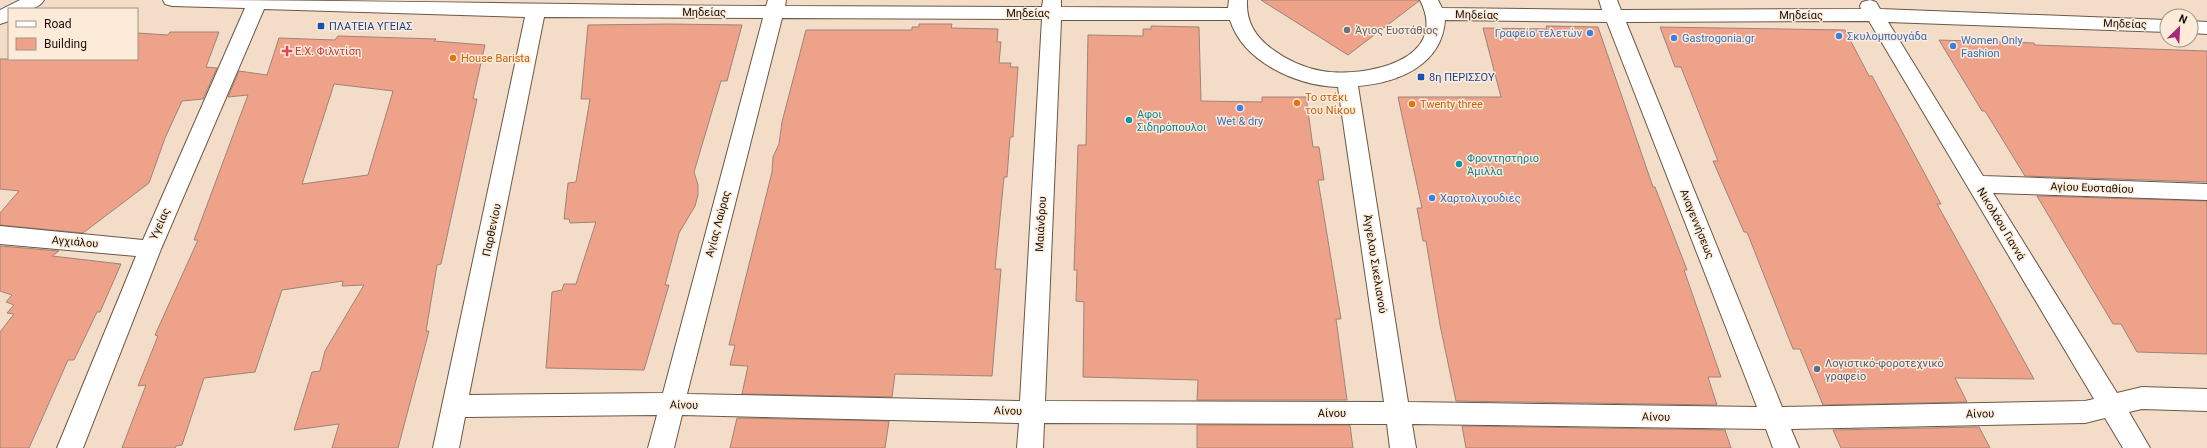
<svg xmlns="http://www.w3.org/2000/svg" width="2207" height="448" font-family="Roboto,sans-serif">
	<rect width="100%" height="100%" fill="#f3ddc8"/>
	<!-- building -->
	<path fill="#eea289" stroke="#9f8379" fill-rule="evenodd" d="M 1261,0 L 1419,0 L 1419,1 L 1348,55 Z
		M 669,24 L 742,25 L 727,81 L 721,81 L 694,172 L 698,185 L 698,195 L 695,206 L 679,233 L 665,285 L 669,285 L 644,370 L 546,368 L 552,292 L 562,290 L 564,284 L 576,284 L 596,222 L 570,223 L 569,219 L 564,219 L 568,183 L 576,182 L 590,99 L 581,99 L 588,25 Z
		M 919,24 L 952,24 L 951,28 L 998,29 L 997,42 L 1001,42 L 999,63 L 1011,63 L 1010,67 L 1018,67 L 1013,137 L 1010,137 L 1007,177 L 1004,177 L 995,269 L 1001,269 L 992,376 L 895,374 L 892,397 L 742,394 L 748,366 L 730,365 L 735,345 L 729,345 L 772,172 L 773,157 L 779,144 L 782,122 L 806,30 L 912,30 L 912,27 L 919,27 Z
		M 1151,26 L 1199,27 L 1201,101 L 1262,102 L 1262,97 L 1306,97 L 1313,147 L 1319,147 L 1324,180 L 1318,180 L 1341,319 L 1336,319 L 1347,400 L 1197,400 L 1198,380 L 1083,377 L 1084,302 L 1076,301 L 1077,270 L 1074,270 L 1078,145 L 1086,145 L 1088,35 L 1143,36 L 1143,29 L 1151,29 Z
		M 1546,26 L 1598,27 L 1653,187 L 1655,187 L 1687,270 L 1684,270 L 1721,377 L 1708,377 L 1717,405 L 1456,401 L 1440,325 L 1426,241 L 1423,241 L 1417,208 L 1422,208 L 1398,97 L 1501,97 L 1483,28 L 1547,29 Z
		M 1660,27 L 1845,30 L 1869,76 L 1872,76 L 1941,204 L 1937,204 L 2034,379 L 1955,378 L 1967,402 L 1823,405 L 1800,349 L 1793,349 L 1747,232 L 1744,232 L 1713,161 L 1718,161 L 1681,67 L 1675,67 Z
		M 170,32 L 219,32 L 206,67 L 217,68 L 203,99 L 182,101 L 165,138 L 149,183 L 83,233 L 0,225 L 0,213 L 19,191 L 0,189 L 0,59 L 137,59 L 137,33 L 168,35 Z
		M 338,36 L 436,39 L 434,41 L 485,45 L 473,99 L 477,99 L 441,264 L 437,265 L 426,331 L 429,331 L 398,448 L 332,448 L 339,424 L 294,430 L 312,372 L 320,371 L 325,351 L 364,285 L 342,286 L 343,281 L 282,290 L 255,372 L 204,378 L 182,445 L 176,446 L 175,448 L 122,448 L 146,385 L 138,386 L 158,336 L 155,335 L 198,240 L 194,240 L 248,95 L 228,97 L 239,71 L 267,75 L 279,38 L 335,40 ZM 334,84 L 393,91 L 368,175 L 302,184 Z
		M 1939,40 L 2034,43 L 2035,45 L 2207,51 L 2207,182 L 2025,176 L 1985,111 L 1982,111 Z
		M 2037,196 L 2207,201 L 2207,354 L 2137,352 L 2121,324 L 2113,324 Z
		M 0,246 L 59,251 L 52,256 L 121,264 L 100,312 L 97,312 L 74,360 L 68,360 L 29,448 L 0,448 L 0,332 L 14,314 L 7,313 L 14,305 L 6,302 L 12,295 L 0,291 Z
		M 737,418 L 889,421 L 885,448 L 730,448 Z
		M 1197,425 L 1350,425 L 1353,448 L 1197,448 Z
		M 1462,426 L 1725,430 L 1731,448 L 1466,448 Z
		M 1979,427 L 1990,448 L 1841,448 L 1833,430 Z"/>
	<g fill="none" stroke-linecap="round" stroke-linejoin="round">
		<defs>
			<path id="minor" d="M 20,0 L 44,0 C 37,12 21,9 9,9 L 9,21 L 0,24 L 0,10 Z
				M 163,0 C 364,0 565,5 766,6 L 768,0 L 786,0 L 785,6 L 1042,7 L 1043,0 L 1061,0 L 1061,7 L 1228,8 L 1229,0 L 1247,0 C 1246,22 1255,36 1272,49 C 1287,60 1304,68 1322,71 C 1364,78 1451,61 1420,0 L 1438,0 L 1442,8 L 1602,10 L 1599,0 L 1617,0 L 1621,10 L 1861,9 L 1860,6 L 1862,2 L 1870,0 L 1876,2 L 1880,9 L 2167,20 L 2167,32 L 1888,22 L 1983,176 L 2207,184 L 2207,200 L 1993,193 L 2117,393 L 2142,387 L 2207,389 L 2207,411 L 2142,409 L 2129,412 L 2150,448 L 2123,448 L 2105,418 L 2085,423 L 1791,429 L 1799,448 L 1773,448 L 1766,429 L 1412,424 L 1416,448 L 1390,448 L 1387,424 L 1044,423 L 1043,448 L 1017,448 L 1019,423 L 682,415 L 674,448 L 648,448 L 657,415 L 465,417 L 459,448 L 433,448 L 525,17 L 264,9 L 161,249 L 83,448 L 57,448 L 136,256 L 0,244 L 0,226 L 143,240 L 245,8 L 172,6 L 165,4 ZM 544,17 L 763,18 L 663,393 L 469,395 ZM 782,18 L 1042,19 L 1020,401 L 687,394 ZM 1061,20 L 1230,20 C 1243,62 1297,86 1338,87 L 1384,402 L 1045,401 ZM 1445,20 L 1607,22 L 1757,407 L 1408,402 L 1358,86 C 1398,83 1442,65 1445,20 ZM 1869,21 L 2094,399 L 2085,401 L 1782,407 L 1626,22 Z
				M 2191,21 L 2207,22 L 2207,34 L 2191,33 Z"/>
		</defs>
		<!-- minor casing -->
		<use href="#minor" stroke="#6b5845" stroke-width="2"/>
		<!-- minor -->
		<use href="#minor" fill="#fff" fill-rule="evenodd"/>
	</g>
	<!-- markers -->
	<g fill="#1a4fb4" stroke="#fdebda" stroke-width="1.5">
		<rect x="317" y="22" width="8" height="8" rx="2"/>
		<rect x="1417" y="73" width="8" height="8" rx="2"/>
	</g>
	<circle fill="#6b7280" stroke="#fdebda" stroke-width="1.5" cx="1347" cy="30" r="4"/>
	<g fill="#3f7fe0" stroke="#fdebda" stroke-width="1.5">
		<circle cx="1590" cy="33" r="4"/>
		<circle cx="1839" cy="36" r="4"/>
		<circle cx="1674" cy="38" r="4"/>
		<circle cx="1953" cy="46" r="4"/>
		<circle cx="1240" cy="108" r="4"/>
		<circle cx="1432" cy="198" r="4"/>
	</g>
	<path fill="#e0444e" stroke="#fdebda" stroke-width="1.5" d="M285 45h4v4h4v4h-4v4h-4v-4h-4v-4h4z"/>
	<g fill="#e8710a" stroke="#fdebda" stroke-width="1.5">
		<circle cx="453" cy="58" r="4"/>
		<circle cx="1297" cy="103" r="4"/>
		<circle cx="1412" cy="104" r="4"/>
	</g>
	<g fill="#0f9aa8" stroke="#fdebda" stroke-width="1.5">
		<circle cx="1129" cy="120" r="4"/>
		<circle cx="1459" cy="164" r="4"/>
	</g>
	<circle fill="#5c6f8a" stroke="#fdebda" stroke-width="1.5" cx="1817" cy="369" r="4"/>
	<g text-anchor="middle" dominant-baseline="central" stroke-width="3" stroke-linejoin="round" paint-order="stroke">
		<!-- street labels -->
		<g font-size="11" fill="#181009" stroke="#fdebda">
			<text x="704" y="12">Μηδείας</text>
			<text x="1028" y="13">Μηδείας</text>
			<text transform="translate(1477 15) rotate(1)">Μηδείας</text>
			<text x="1801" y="15">Μηδείας</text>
			<text transform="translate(2125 24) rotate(2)">Μηδείας</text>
			<text transform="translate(2092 188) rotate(2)">Αγίου Ευσταθίου</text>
			<text transform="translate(160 224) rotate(-66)">Υγείας</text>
			<text transform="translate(718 224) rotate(-75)">Αγίας Λαύρας</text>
			<text transform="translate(1041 224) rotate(-87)">Μαιάνδρου</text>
			<text transform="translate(1697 224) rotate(68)">Αναγεννήσεως</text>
			<text transform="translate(2001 224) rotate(59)">Νικολάου Γιαννά</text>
			<text transform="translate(492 230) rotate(-78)">Παρθενίου</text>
			<text transform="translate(75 242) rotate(5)">Αγχιάλου</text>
			<text transform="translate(1375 264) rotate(81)">Άγγελου Σικελιανού</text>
			<text transform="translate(684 405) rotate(1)">Αίνου</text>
			<text transform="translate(1008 411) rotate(1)">Αίνου</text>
			<text x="1332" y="413">Αίνου</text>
			<text transform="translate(1980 414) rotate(-1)">Αίνου</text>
			<text transform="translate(1656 417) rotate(1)">Αίνου</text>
		</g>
		<!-- transit labels -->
		<g font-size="11" fill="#164399" stroke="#fdebda" text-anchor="start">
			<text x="329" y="26">ΠΛΑΤΕΙΑ ΥΓΕΙΑΣ</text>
			<text x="1429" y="77">8η ΠΕΡΙΣΣΟΥ</text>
		</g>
		<!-- worship labels -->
		<g font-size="11" fill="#5b616d" stroke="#fdebda" text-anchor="start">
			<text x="1355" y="30">Άγιος Ευστάθιος</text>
		</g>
		<!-- shop labels -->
		<g font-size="11" fill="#366cbe" stroke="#fdebda" text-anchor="start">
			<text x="1582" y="33" text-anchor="end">Γραφείο τελετών</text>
			<text x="1847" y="36">Σκυλομπουγάδα</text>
			<text x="1682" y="38">Gastrogonia.gr</text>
			<text x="1961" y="40">Women Only<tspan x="1961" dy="13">Fashion</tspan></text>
			<text x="1240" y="121" text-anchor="middle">Wet &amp; dry</text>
			<text x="1440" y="198">Χαρτολιχουδιές</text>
		</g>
		<!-- health labels -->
		<g font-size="11" fill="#be3a42" stroke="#fdebda" text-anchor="start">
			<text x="295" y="51">Ε.Χ. Φιλντίση</text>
		</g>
		<!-- food labels -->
		<g font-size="11" fill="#c56008" stroke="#fdebda" text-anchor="start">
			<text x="461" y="58">House Barista</text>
			<text x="1305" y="97">Το στέκι<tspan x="1305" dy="13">του Νίκου</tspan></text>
			<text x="1420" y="104">Twenty three</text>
		</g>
		<!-- culture labels -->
		<g font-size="11" fill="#0d838f" stroke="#fdebda" text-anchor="start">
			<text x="1137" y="114">Αφοι<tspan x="1137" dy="13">Σιδηρόπουλοι</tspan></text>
			<text x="1467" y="158">Φροντηστήριο<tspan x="1467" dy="13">Άμιλλα</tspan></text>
		</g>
		<!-- service labels -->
		<g font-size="11" fill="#4e5e75" stroke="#fdebda" text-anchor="start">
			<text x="1825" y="363">Λογιστικό-φοροτεχνικό<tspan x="1825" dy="13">γραφείο</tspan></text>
		</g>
	</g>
	<!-- legend -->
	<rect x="8" y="8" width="130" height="52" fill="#fdebda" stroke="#a19386"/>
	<rect x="16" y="21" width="20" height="6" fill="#ffffff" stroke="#a19386"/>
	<text x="44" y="28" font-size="12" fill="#181009">Road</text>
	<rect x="16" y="38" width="20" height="12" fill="#eea289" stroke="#a19386"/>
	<text x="44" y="48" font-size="12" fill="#181009">Building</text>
	<!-- north arrow -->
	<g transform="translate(2179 28) rotate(24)"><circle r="19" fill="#fdebda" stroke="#a19386"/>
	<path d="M0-3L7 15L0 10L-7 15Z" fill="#a7297a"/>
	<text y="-6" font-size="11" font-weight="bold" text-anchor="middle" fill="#181009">N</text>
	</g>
</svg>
